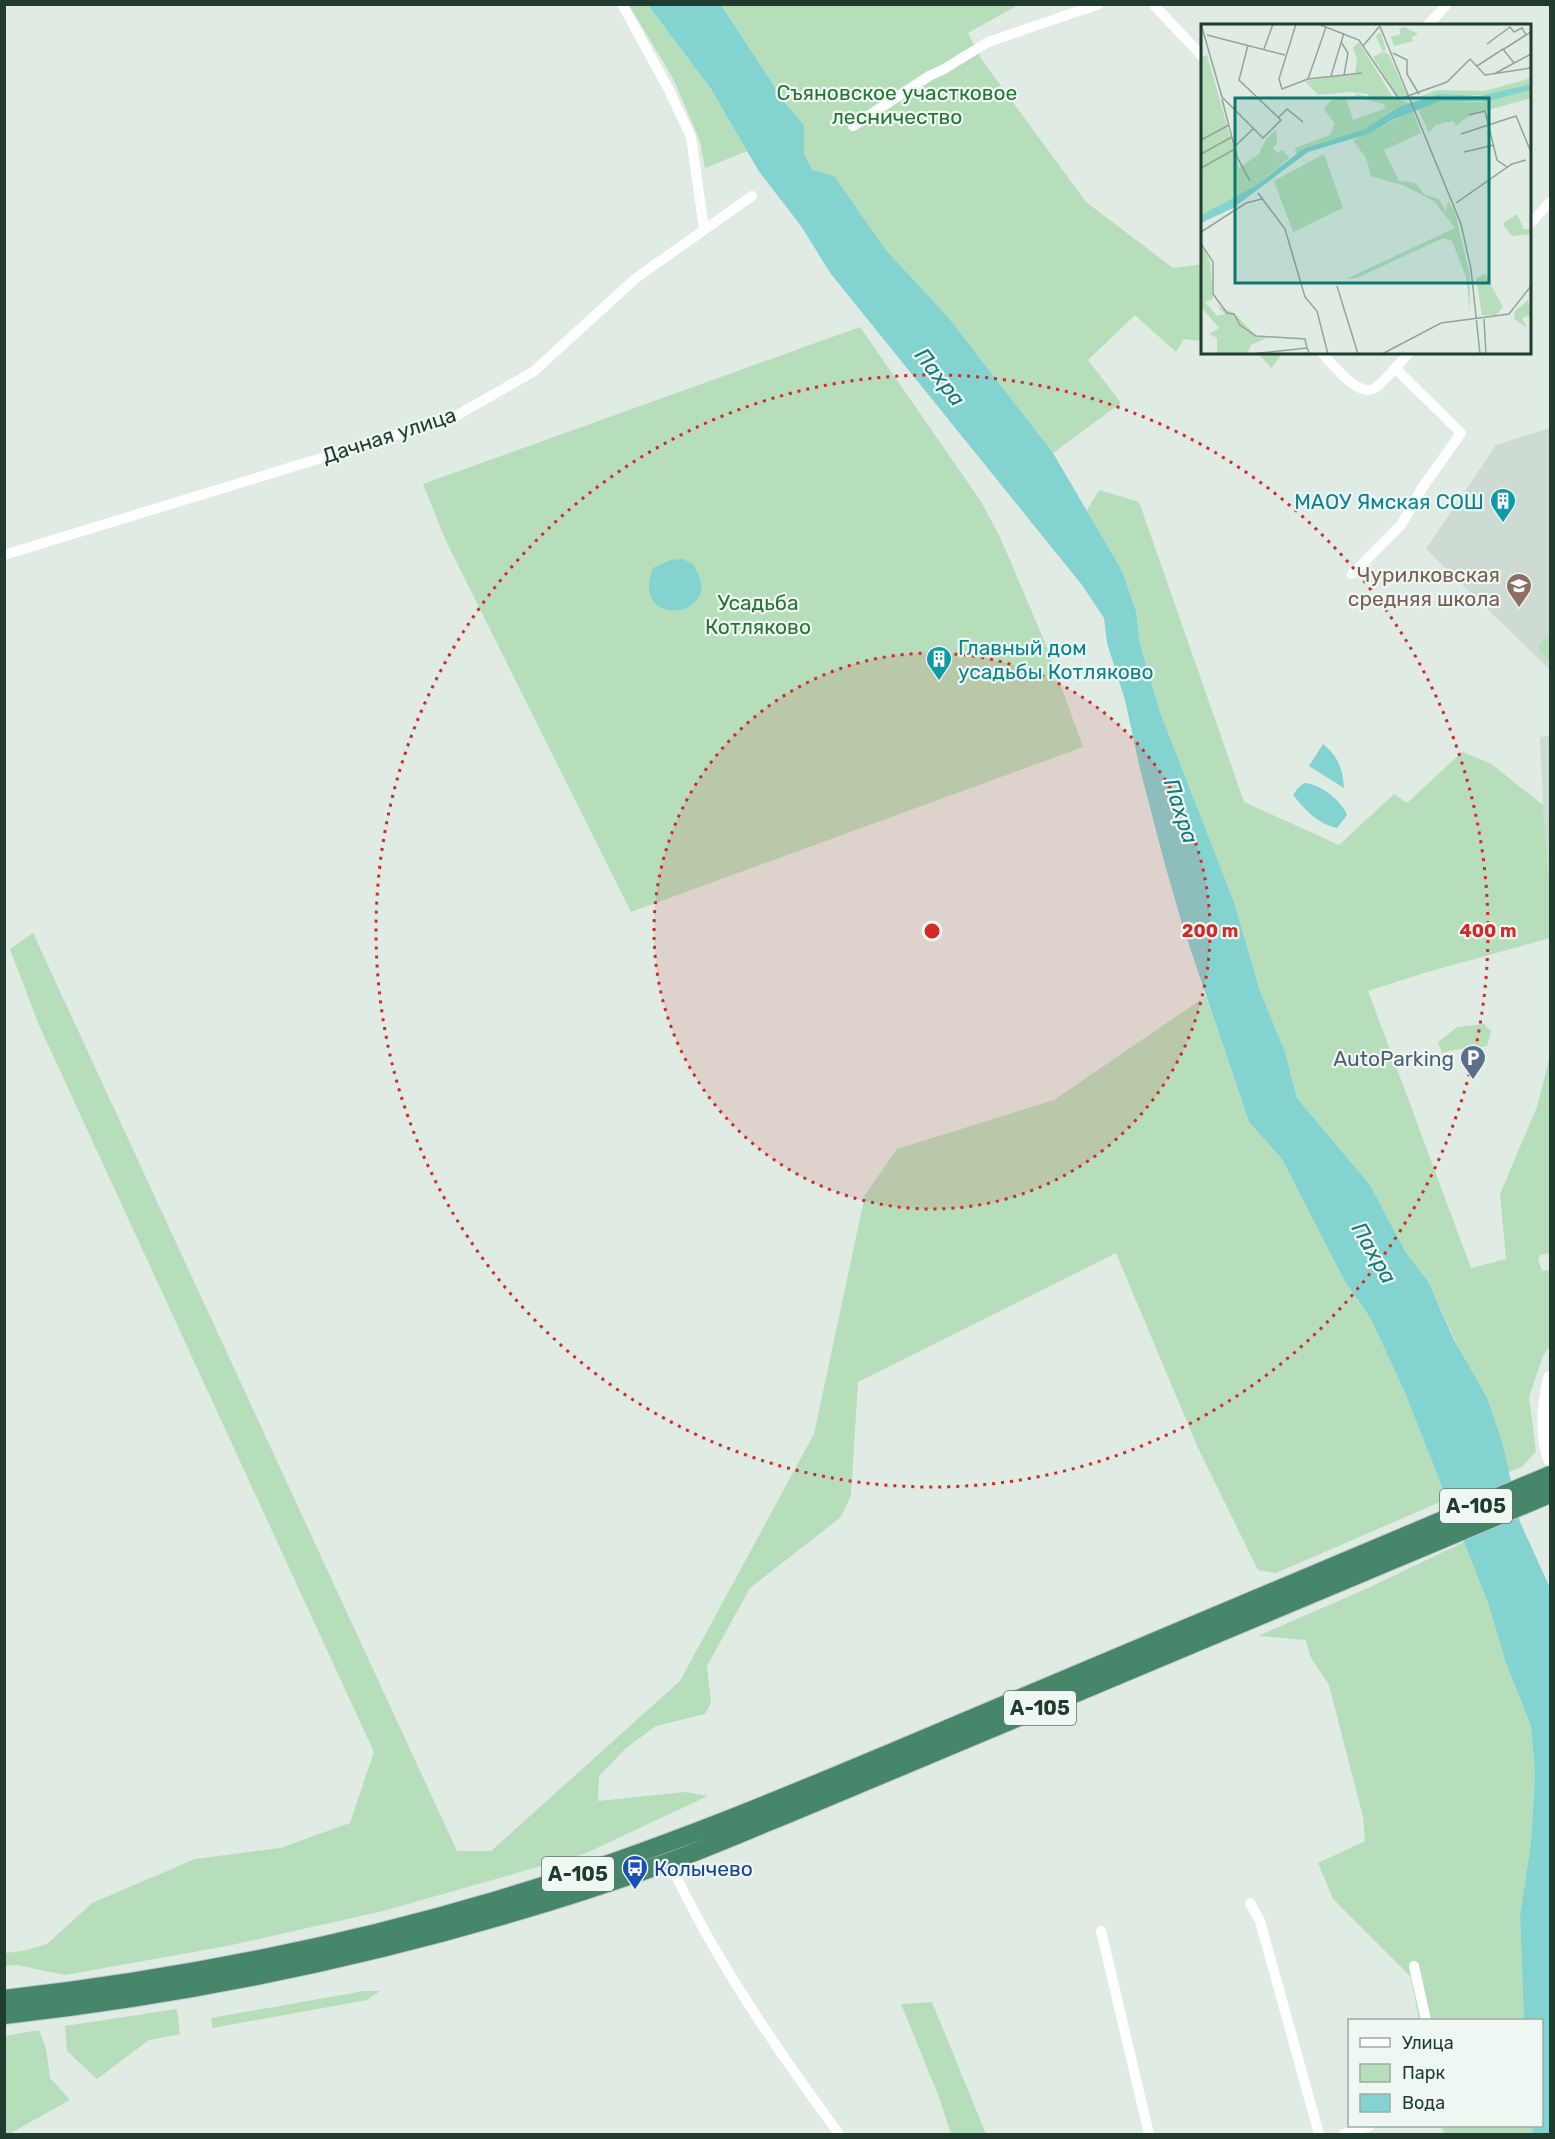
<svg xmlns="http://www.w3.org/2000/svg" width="1555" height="2139" font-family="Rubik,sans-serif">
	<rect width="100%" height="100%" fill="#dfebe3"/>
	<!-- built -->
	<path fill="#cddbd2" d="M 1550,428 L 1550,670 L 1426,549 L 1496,445 Z
		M 1550,736 L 1550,894 L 1543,805 L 1540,737 Z"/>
	<!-- green -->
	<path fill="#b6deba" d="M 629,5 L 648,5 L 711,89 L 747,151 L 705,168 L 700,141 L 673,78 Z
		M 721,5 L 1018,5 L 968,33 L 982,60 L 1086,202 L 1173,268 L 1202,264 L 1202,341 L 1184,339 L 1176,352 L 1135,315 L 1088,360 L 1121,403 L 1053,453 L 948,317 L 812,170 L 804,153 L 803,125 L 786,104 Z
		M 860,327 L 980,500 L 1000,537 L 1046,645 L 1083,747 L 631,912 L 446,541 L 423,484 Z
		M 1258,353 L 1283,353 L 1271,368 Z
		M 1099,490 L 1139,502 L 1244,802 L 1339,845 L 1394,794 L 1407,803 L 1462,752 L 1490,763 L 1543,805 L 1550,894 L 1550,938 L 1427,972 L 1368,991 L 1471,1268 L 1506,1259 L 1500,1194 L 1537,1107 L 1550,1055 L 1550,1253 L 1540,1255 L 1538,1259 L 1542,1271 L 1550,1270 L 1550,1346 L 1543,1356 L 1529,1397 L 1536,1451 L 1522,1467 L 1508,1472 L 1503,1445 L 1428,1281 L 1406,1253 L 1370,1185 L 1297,1098 L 1285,1052 L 1260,991 L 1234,902 L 1160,712 L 1140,644 L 1136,611 L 1122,571 L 1086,512 Z
		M 1550,634 L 1550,662 L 1537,647 Z
		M 33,933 L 457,1851 L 491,1851 L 680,1681 L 814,1434 L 865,1195 L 897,1149 L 1054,1100 L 1206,996 L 1249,1122 L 1282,1159 L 1344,1280 L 1371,1319 L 1405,1393 L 1447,1499 L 1276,1573 L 1258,1570 L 1198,1448 L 1116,1253 L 858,1382 L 851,1495 L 841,1517 L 750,1588 L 707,1666 L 711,1703 L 705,1714 L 656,1726 L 626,1748 L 599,1776 L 598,1801 L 685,1792 L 708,1796 L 584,1854 L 383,1911 L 227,1946 L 65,1975 L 17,1965 L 5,1966 L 5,1953 L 23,1951 L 47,1944 L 92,1903 L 195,1859 L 280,1848 L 350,1823 L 374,1752 L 38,1023 L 10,949 Z
		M 1484,1024 L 1491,1031 L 1487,1046 C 1472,1049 1457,1048 1442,1053 L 1438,1042 L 1457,1027 Z
		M 1464,1542 L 1488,1603 L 1506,1663 L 1531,1726 L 1535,1774 L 1531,1842 L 1520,1916 L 1524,2020 L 1419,2020 L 1411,1977 L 1333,1899 L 1318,1863 L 1365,1841 L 1363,1817 L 1329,1685 L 1310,1656 L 1306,1640 L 1258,1636 L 1368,1588 Z
		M 364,1991 L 380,1991 L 367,2000 L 212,2028 L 211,2018 Z
		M 932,2002 L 986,2134 L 951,2134 L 939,2097 L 901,2004 Z
		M 177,2009 L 180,2034 L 149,2040 L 97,2079 L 67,2051 L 65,2026 Z
		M 39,2030 L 46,2048 L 50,2078 L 70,2100 L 9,2134 L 5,2134 L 5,2036 Z
		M 1441,2126 L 1532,2126 L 1533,2134 L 1445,2134 Z"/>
	<!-- water -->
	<path fill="#83d3d1" d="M 648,5 L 721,5 L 786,104 L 804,125 L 804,153 L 812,170 L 834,176 L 885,249 L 948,317 L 1053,453 L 1122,571 L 1136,611 L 1140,644 L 1160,712 L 1234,902 L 1260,991 L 1285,1052 L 1297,1098 L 1370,1185 L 1406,1253 L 1428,1281 L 1454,1340 L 1487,1398 L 1503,1445 L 1520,1522 L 1550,1588 L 1550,2134 L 1533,2134 L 1532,2126 L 1542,2126 L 1542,2020 L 1524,2020 L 1520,1916 L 1531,1842 L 1535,1774 L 1531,1726 L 1506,1663 L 1488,1603 L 1447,1499 L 1405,1393 L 1371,1319 L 1344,1280 L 1282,1159 L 1249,1122 L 1183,927 L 1165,865 L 1140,769 L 1125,700 L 1107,643 L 1104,618 L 1082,585 L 831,274 L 801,226 L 758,170 L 711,89 Z
		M 683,559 L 694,565 C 698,574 703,582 701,592 C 694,620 633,619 653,568 L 671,560 Z
		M 1323,744 C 1338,756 1343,769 1344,788 L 1309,766 Z
		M 1304,783 C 1319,783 1342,801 1347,815 L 1337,828 C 1318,824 1305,810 1293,795 L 1298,788 Z"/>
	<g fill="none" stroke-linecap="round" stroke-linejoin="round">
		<defs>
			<path id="trunk" d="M 4,1999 C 171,1980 336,1948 497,1900 C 660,1852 817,1784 973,1718 C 1166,1637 1358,1556 1550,1475
				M 4,2015 C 230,1990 452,1939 666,1863 C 707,1848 748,1830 788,1814 L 1550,1494"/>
		</defs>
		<!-- trunk casing -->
		<use href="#trunk" stroke="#c0c8c5" stroke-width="20"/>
		<!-- minor -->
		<path stroke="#fff" stroke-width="10" d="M 622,4 L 669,90 L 691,137 L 704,229
			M 1153,4 L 1202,56
			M 1427,26 L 1447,4
			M 853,126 L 929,76 L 944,69 L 988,42 L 1099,4
			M 1530,224 L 1550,202
			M 1321,352 C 1332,363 1356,396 1373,389 C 1381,386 1402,360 1410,352
			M 4,555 L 452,418 L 533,372 L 636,278 L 752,196
			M 1352,574 L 1401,525 L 1422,488 L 1461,433 L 1395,368
			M 669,1861 C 714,1959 776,2048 839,2134
			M 1250,1903 L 1260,1921 L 1319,2134
			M 1101,1931 L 1149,2134
			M 1414,1966 L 1426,2020
			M 1344,2134 L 1370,2126"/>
		<!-- tertiary -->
		<path stroke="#fff" stroke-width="14" d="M 1550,1378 C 1544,1403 1541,1435 1550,1459"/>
		<!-- trunk -->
		<use href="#trunk" stroke="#46866b" stroke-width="18"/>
	</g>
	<!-- distance rings -->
	<circle cx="932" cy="931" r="278" fill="#d62828" fill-opacity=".12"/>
	<g fill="none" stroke="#d62828" stroke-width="3" stroke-dasharray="3 6">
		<circle cx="932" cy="931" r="278"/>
		<circle cx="932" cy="931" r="556"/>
	</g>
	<!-- icons -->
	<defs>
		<symbol id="building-pin" viewBox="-11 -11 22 30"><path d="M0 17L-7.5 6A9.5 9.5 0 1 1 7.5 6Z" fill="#0f9aa8" stroke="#eff7f2"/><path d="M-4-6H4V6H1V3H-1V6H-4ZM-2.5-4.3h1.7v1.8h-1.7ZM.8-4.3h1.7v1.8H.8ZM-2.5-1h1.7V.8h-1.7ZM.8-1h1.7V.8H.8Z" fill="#fff"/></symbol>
		<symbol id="school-pin" viewBox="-11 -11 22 30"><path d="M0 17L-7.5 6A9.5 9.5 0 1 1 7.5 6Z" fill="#8d6e63" stroke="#eff7f2"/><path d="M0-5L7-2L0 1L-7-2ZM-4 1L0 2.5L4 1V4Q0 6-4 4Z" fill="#fff"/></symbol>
		<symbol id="parking-pin" viewBox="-11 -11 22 30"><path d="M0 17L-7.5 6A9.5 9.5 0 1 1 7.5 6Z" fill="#5c6f8a" stroke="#eff7f2"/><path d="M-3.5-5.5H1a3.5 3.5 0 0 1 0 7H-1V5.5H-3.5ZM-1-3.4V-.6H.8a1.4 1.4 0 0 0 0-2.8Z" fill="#fff"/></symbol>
		<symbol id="bus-pin" viewBox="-11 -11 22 30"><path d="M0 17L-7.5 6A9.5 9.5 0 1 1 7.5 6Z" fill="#1a4fb4" stroke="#eff7f2"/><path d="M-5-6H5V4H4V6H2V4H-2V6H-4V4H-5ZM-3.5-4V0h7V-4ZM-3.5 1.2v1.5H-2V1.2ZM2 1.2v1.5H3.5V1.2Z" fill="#fff"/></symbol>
	</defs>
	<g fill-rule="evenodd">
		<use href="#building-pin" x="1488" y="486" width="30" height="40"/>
		<use href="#school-pin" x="1504" y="571" width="30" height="40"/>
		<use href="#building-pin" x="924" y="644" width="30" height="40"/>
		<use href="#parking-pin" x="1458" y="1043" width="30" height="40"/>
		<use href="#bus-pin" x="620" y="1853" width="30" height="40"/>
	</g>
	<g text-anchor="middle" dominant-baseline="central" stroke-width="4.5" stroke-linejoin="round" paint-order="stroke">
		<!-- shield labels -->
		<g fill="#eff7f2" stroke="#5d746a" stroke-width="1.5">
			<rect x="1440" y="1489" width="72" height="34" rx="4.5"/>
			<rect x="1004" y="1691" width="72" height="34" rx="4.5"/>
			<rect x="542" y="1857" width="72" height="34" rx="4.5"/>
		</g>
		<g font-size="20" font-weight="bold" fill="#1f3c2f">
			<text x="1476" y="1506">А-105</text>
			<text x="1040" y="1708">А-105</text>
			<text x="578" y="1874">А-105</text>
		</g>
		<!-- park labels -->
		<g font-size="21" fill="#277437" stroke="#eff7f2">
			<text x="897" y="92">Съяновское участковое<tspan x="897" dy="24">лесничество</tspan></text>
			<text x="758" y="602">Усадьба<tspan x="758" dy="24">Котляково</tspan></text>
		</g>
		<!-- street labels -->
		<g font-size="21" fill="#1f3c2f" stroke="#eff7f2">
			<text transform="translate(389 435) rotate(-18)">Дачная улица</text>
		</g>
		<!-- culture labels -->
		<g font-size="21" fill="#0d838f" stroke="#eff7f2" text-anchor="end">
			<text x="1484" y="501">МАОУ Ямская СОШ</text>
			<text x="958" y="647" text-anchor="start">Главный дом<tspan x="958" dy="24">усадьбы Котляково</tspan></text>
		</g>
		<!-- education labels -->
		<g font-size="21" fill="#785e54" stroke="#eff7f2" text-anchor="end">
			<text x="1500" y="574">Чурилковская<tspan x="1500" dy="24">средняя школа</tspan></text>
		</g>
		<!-- service labels -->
		<g font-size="21" fill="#4e5e75" stroke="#eff7f2" text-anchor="end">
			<text x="1454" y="1058">AutoParking</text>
		</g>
		<!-- transit labels -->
		<g font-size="21" fill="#164399" stroke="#eff7f2" text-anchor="start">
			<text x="654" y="1868">Колычево</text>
		</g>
		<!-- water labels -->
		<g font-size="22" font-style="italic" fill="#177a78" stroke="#eff7f2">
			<text transform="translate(940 377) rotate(52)">Пахра</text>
			<text transform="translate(1181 811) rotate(72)">Пахра</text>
			<text transform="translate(1374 1253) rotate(60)">Пахра</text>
		</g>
	</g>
	<!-- overview -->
	<g transform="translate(1201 24)">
		<rect width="330" height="330" fill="#dfebe3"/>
		<path d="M 203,3 L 217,10 L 211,13 L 212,17 L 193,22 L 190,13 L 200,10 L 198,5 ZM 179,8 L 185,25 L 179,33 L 184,28 L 188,31 L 206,71 L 197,73 L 172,33 L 182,28 L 175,12 ZM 158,18 L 191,72 L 209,80 L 164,105 L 95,130 L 94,124 L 129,111 L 134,100 L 123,85 L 130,76 L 145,74 L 152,96 L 185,84 L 183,80 L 154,73 L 155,70 L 167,73 L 167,70 L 148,68 L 117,71 L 104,57 L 154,49 L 156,35 L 152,24 ZM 6,31 L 38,144 L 58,130 L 65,115 L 75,106 L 76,119 L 72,124 L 77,129 L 82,126 L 88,134 L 54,162 L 0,191 L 0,33 ZM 330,54 L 327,61 L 284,71 L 216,74 L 236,66 L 283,67 ZM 330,66 L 330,74 L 269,91 L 255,102 L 252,97 L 234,101 L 228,109 L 217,85 L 239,77 L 281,78 ZM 212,87 L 220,109 L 183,126 L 198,157 L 214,159 L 223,170 L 238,175 L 245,188 L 247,177 L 254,189 L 269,251 L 269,289 L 265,253 L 251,217 L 242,214 L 156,254 L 145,255 L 254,204 L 234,178 L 204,162 L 170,152 L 165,134 L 152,116 ZM 123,130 L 142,184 L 92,208 L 73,157 ZM 316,190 L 323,205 L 330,205 L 330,210 L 311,212 L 303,202 L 302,199 ZM 0,221 L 9,238 L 12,275 L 4,278 L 16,292 L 24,290 L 16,282 L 33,289 L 56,313 L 66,314 L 50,321 L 46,330 L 16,330 L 16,314 L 8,310 L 18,304 L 0,283 ZM 284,250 L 302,283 L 295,291 L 281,291 L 275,254 ZM 327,276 L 330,291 L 321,294 L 326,304 L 313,295 L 314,287 Z" fill="#b6deba"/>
		<path d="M 330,60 L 330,66 L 288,77 L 239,77 L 191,96 L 167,110 L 107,128 L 32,184 L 0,199 L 0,191 L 54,162 L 102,125 L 164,105 L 200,82 L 238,70 L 278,72 Z" fill="#83d3d1"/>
		<path fill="none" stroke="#92a59b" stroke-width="1.5" d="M 0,0 L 21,73 L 62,114 L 80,96 L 38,56 L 47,21M 95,0 L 78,55 L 81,65 L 107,55 L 161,49M 117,0 L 158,16 L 198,75 L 246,58 L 269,35 L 284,51 L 330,44M 178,0 L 260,200 L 270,245 L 279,330M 6,11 L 84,31M 140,18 L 147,29 L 143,51M 286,20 L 309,3 L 313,8 L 321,4 L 325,11 L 330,8M 162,22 L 178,3M 63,25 L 72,0M 303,25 L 325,11M 192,29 L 206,36 L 206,50 L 218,70M 276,42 L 302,25 L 313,39M 293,50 L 330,30M 130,52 L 143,9M 107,55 L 125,3M 21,75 L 36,133 L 49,157M 268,91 L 284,87 L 296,136 L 306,143M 78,93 L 86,85 L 102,98M 260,110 L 315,92 L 330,128M 0,116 L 28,101M 33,123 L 52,105M 263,128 L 293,121M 0,130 L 31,113M 0,144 L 34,125M 57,169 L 84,205 L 104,273 L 116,287 L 127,330M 255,179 L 311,140 L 325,136M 0,208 L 45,179 L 61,175M 0,220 L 12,238 L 12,270 L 26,289 L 33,290 L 39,301 L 55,312 L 104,315 L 106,324M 136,262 L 157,330M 283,295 L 285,330M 50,330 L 106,324 L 109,330M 181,330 L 240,299 L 308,290 L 330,262"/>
		<path fill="#0f766e" fill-opacity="0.15" stroke="#0f766e" stroke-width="3" d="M 34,74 L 288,74 L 288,259 L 34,259 Z"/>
		<rect width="330" height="330" fill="none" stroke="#1f3c2f" stroke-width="3"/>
	</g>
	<circle cx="932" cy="931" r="9" fill="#d62828" stroke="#eff7f2" stroke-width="3"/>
	<g font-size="18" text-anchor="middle" font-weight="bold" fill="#d62828" stroke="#eff7f2" stroke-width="4.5" stroke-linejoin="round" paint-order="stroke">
		<text x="1210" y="937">200 m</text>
		<text x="1488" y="937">400 m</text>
	</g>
	<!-- border -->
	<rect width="1555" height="2139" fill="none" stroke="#1f3c2f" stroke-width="12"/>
	<!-- legend -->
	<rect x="1348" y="2019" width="195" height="108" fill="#eff7f2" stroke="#9caca4" stroke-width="1.5"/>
	<rect x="1360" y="2038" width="30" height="9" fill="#ffffff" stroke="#9caca4" stroke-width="1.5"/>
	<text x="1402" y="2049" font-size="18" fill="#1f3c2f">Улица</text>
	<rect x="1360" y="2064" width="30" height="18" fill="#b6deba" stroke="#9caca4" stroke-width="1.5"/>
	<text x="1402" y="2079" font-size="18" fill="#1f3c2f">Парк</text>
	<rect x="1360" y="2094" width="30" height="18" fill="#83d3d1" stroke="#9caca4" stroke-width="1.5"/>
	<text x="1402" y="2109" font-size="18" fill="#1f3c2f">Вода</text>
</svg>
